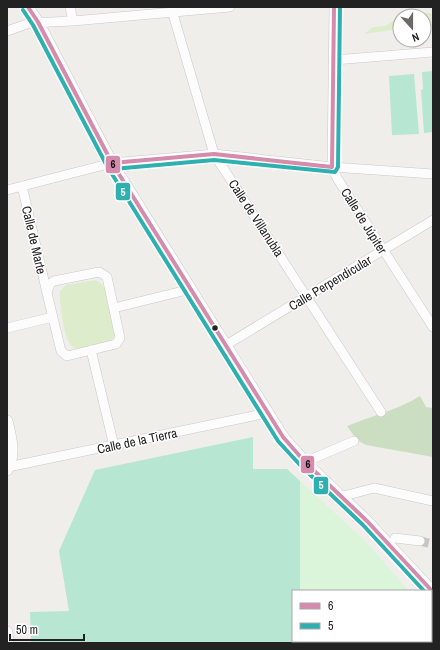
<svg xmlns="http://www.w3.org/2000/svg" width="440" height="650" font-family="'Archivo Narrow',sans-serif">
	<rect width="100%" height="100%" fill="#f0eeeb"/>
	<!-- grass -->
	<path fill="#ddeccb" d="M 424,12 L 433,14 L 433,25 L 424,27 L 424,16 L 400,16 L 400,29 L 364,34 L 373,27 L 386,26 L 400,15 L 408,15 Z
		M 95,280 C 111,285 112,316 115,332 C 114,336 113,340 109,342 C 104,346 78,351 73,347 C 64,342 59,301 60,291 L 66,285 Z"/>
	<!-- forest -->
	<path fill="#cbdec1" d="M 420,396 L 426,407 L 433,408 L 433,457 L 366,445 L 357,440 L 347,426 C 372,416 397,410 420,396 Z"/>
	<!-- park -->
	<path fill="#daf5da" d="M 300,481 L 366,542 L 409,591 L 300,591 Z
		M 431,617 L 433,620 L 433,643 L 300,643 L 300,641 L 431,641 Z"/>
	<!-- pitch -->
	<path fill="#b7e6d2" d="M 433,71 L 433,132 L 424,133 L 421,90 L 423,89 L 422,72 Z
		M 414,74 L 419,134 L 392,135 L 389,76 Z
		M 253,437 L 253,469 L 287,469 L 300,481 L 300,591 L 293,591 L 293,641 L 300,641 L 300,643 L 31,643 L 30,612 L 69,611 L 59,551 L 95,470 Z"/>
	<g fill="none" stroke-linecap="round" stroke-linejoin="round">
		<!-- minor-tunnel -->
		<path stroke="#c7c5c3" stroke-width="9" stroke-dasharray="9 4.5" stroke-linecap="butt" d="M 420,541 L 433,544"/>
		<defs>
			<path id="minor" d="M 70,7 L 73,21
				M 171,7 L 214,154 L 381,412
				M 334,7 L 332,167 L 337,178 L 433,327
				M 7,31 L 30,23 L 73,21 L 230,7
				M 334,60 L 433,52
				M 22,186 L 47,293
				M 7,190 L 112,163 L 214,154 L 332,167 L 433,174
				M 99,272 L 107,277 L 120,338 L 116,344 L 67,356 L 61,351 L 47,293 L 50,284 L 54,281 Z
				M 114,308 L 191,289
				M 7,328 L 53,317
				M 226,345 L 433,220
				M 91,350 L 114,446
				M 305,462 L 354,441
				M 8,467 L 267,413
				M 340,497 L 374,488 L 433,501
				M 395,538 L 420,541"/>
			<path id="tertiary" d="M 28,7 L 38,22 L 112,163 L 283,437 L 305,462 L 367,521 L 433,592
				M 7,421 C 11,438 16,454 7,470
				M 7,632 L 8,643"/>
		</defs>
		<!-- minor casing -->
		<use href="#minor" stroke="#c9c8c7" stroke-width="10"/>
		<!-- tertiary casing -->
		<use href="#tertiary" stroke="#c9c8c7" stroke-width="12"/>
		<!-- minor -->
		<use href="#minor" stroke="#fdfcfc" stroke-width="9"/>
		<!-- tertiary -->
		<use href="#tertiary" stroke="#fdfcfc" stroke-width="11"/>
		<defs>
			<path id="bus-1" d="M 28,7 L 38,22 L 112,163 L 283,437 L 305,462 L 367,521 L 433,592
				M 112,163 L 214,154 L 332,167 L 334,7"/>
			<path id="bus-2" d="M 23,10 L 33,25 L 107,166 L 278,441 L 301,466 L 363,525 L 424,591
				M 113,169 L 214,160 L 335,172 L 338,167 L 340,7"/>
		</defs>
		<!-- bus-1 casing -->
		<use href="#bus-1" stroke="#fff" stroke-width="7"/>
		<!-- bus-2 casing -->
		<use href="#bus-2" stroke="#fff" stroke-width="7"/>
		<!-- bus-1 -->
		<use href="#bus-1" stroke="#d58bac" stroke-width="4"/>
		<!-- bus-2 -->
		<use href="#bus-2" stroke="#2eb0b0" stroke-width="4"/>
	</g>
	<!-- markers -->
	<circle fill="#222" stroke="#fff" stroke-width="1.5" cx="215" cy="328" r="3.5"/>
	<g text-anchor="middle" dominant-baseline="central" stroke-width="3" stroke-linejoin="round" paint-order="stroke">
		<!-- street labels -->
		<g font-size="13" fill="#222" stroke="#fff">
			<text transform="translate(256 218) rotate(57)">Calle de Villanubla</text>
			<text transform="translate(364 221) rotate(58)">Calle de Júpiter</text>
			<text transform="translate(34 240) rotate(77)">Calle de Marte</text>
			<text transform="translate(330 283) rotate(-31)">Calle Perpendicular</text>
			<text transform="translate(137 441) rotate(-12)">Calle de la Tierra</text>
		</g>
	</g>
	<g stroke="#fff" stroke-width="1.5">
		<rect x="105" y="155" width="16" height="19" rx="4" fill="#d58bac"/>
		<rect x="115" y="182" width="16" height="19" rx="4" fill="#2eb0b0"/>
		<rect x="300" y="455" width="15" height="19" rx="4" fill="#d58bac"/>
		<rect x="313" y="476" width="16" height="19" rx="4" fill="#2eb0b0"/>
	</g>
	<g font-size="11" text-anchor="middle" font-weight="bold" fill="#fff">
		<text x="123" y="196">5</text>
		<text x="321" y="489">5</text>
	</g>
	<g font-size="11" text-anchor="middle" font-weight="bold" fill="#111">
		<text x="113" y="168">6</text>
		<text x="308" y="468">6</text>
	</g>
	<!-- border -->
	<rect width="440" height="650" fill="none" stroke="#222222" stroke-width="16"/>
	<!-- legend -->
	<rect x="292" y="590" width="140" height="52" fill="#ffffff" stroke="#a7a7a7"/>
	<rect x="300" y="603" width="20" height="6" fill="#d58bac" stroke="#a7a7a7"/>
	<text x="328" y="610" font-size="12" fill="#222222">6</text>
	<rect x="300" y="623" width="20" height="6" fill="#2eb0b0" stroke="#a7a7a7"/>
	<text x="328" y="630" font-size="12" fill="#222222">5</text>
	<!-- north arrow -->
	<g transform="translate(412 28) rotate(159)"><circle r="19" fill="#ffffff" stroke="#a7a7a7"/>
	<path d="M0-3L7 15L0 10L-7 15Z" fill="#6a6968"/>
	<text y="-6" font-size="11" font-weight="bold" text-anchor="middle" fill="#222222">N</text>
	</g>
	<!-- scale -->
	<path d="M10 634v6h74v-6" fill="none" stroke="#222222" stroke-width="2"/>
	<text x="16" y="634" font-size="12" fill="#222222" stroke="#ffffff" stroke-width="3" paint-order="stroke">50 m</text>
</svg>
